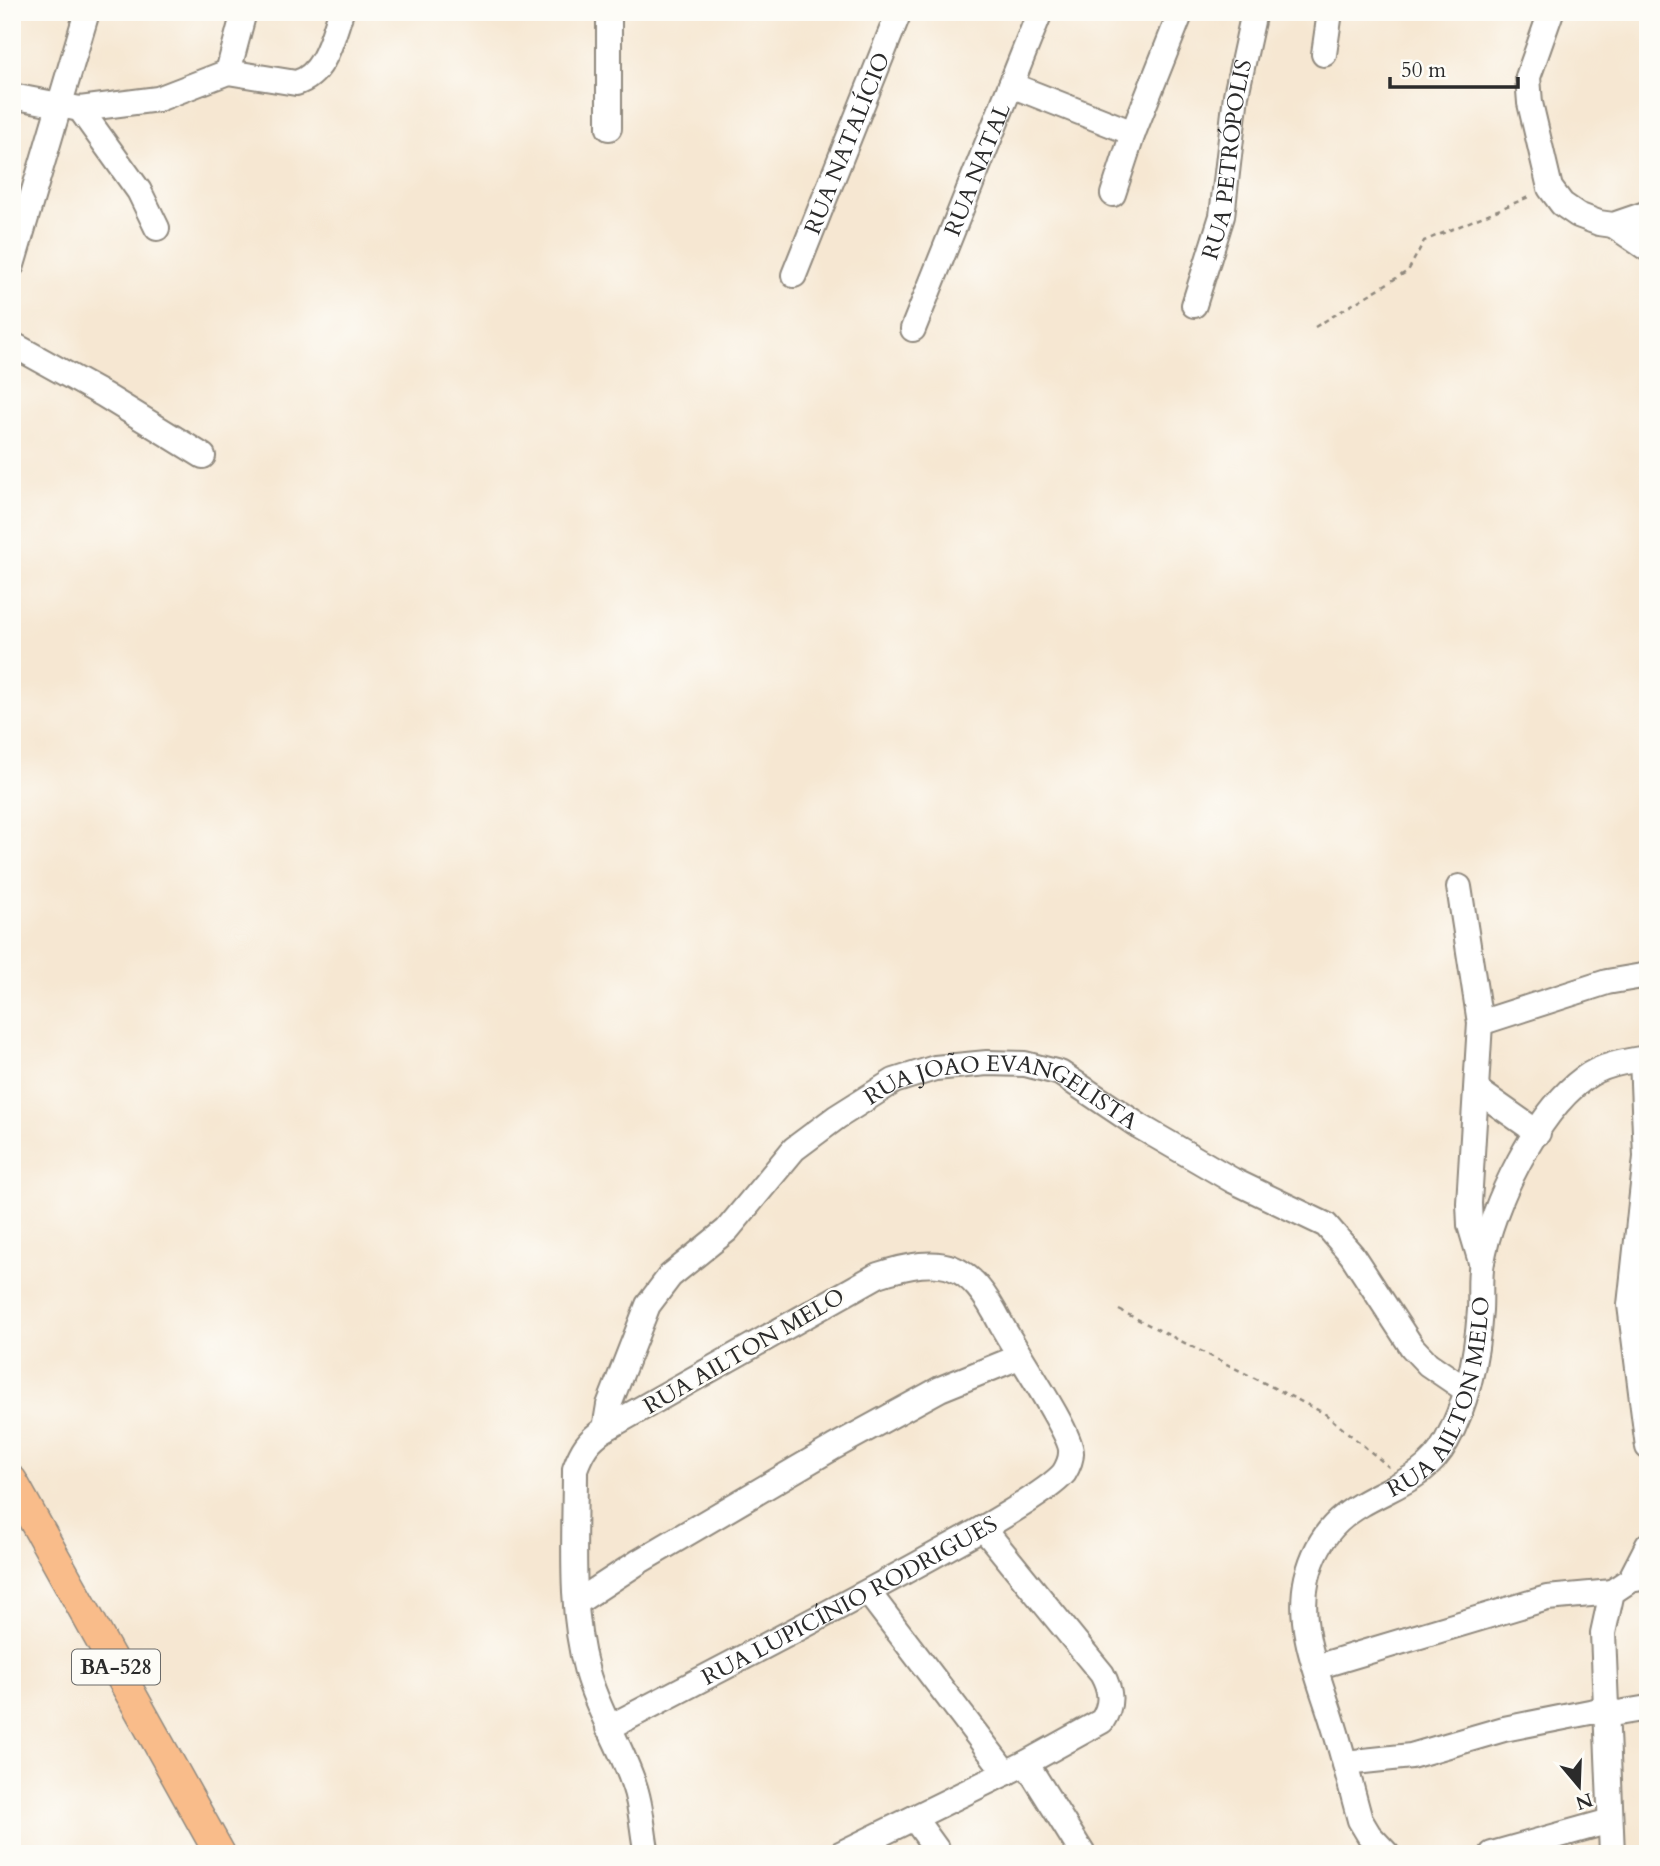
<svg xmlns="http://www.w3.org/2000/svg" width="1660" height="1866" font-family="Cardo,serif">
	<rect width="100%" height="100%" fill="#fdfcf7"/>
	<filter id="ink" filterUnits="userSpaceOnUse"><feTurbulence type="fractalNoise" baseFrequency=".0143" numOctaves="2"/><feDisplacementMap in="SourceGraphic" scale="14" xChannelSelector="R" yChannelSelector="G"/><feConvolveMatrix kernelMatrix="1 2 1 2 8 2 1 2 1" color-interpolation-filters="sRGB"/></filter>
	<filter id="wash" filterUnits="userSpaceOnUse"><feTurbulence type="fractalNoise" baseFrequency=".00686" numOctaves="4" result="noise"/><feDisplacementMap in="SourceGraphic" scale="28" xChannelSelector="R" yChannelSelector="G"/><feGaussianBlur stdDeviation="1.57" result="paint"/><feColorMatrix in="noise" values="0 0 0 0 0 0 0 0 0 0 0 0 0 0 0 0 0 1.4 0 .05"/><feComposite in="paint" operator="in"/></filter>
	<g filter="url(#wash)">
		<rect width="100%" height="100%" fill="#f6e7d2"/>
	</g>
	<g filter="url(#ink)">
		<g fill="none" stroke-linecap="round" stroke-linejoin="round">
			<defs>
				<g id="minor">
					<path d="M 609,12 L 609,128"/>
					<path d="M 1551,12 L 1528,77 L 1530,103 L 1550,188 L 1562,204 L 1578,215 L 1599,223 L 1613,225 L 1648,213"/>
					<path d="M 1324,54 L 1330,12"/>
					<path d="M 228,72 L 244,12"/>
					<path d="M 1011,85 L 1133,133"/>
					<path d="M 12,96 L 80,109 L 158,99 L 228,72 L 296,83 C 325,75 332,38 341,12"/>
					<path d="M 80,109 L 139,191 L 157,228"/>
					<path d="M 1113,194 L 1133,133 L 1181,12"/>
					<path d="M 1613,225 L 1648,249"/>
					<path d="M 12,265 L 87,12"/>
					<path id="s1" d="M 794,275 L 899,12"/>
					<path id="s2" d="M 1194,305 L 1222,216 L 1236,95 L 1254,12"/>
					<path id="s3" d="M 913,329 L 1040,12"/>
					<path d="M 12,344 L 104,395 L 203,456"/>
					<path d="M 1459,887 L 1480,1023 L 1469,1203 L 1470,1225 L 1481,1262"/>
					<path d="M 1480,1023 L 1607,982 L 1648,975"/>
					<path d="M 1642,1059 L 1646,1157 L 1630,1305 L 1648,1447"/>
					<path d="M 1477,1090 L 1538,1133"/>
					<path id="s4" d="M 605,1429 L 609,1405 L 648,1305 L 670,1276 L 727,1230 L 794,1149 L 837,1117 L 894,1081 L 935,1068 L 987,1063 L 1025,1064 L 1060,1073 L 1139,1126 L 1232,1180 L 1326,1225 L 1352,1255 L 1412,1347 L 1428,1364 L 1466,1390"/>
					<path d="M 1630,1580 L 1648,1545"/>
					<path d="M 868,1592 L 1006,1773"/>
					<path d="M 576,1603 L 640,1561 L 834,1447 L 940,1389 L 1019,1357"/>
					<path d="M 1316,1667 L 1547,1598 L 1612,1592"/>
					<path id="s5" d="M 608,1728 C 722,1668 837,1610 949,1547 C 975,1533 1047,1493 1064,1473 C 1067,1468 1071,1459 1071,1453 C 1073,1435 1013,1347 1001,1324 C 969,1261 944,1254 878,1275 L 605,1429 C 588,1440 582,1450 575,1469 C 575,1536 569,1607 587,1672 C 598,1712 621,1746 634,1785 C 642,1807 642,1831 647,1854"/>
					<path d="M 1026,1763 L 1083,1854"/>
					<path d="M 1345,1763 L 1411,1756 L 1504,1729 L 1605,1709 L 1618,1713 L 1648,1708"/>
					<path d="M 914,1818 L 940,1854"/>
					<path d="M 840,1854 L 1026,1763 L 1102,1721 C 1113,1704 1111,1691 1102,1674 L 983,1528"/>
					<path id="s6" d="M 1387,1854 L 1369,1835 L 1360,1820 C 1351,1787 1343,1755 1333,1723 C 1319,1677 1296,1627 1307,1578 C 1329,1485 1413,1504 1446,1442 C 1468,1402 1477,1355 1480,1310 C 1481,1294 1479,1277 1482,1262 C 1491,1206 1537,1113 1583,1079 C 1601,1065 1626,1061 1648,1058"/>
					<path d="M 1492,1854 L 1610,1821"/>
					<path d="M 1612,1854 L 1603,1633 L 1612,1592 L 1630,1580 L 1648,1577"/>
				</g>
				<path id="major" d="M 12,1481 L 220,1854"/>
			</defs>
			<!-- minor casing -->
			<use href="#minor" stroke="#90897e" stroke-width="28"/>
			<!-- major casing -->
			<use href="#major" stroke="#90897e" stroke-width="33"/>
			<!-- path -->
			<path stroke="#90897e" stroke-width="2.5" stroke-dasharray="5 5" stroke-linecap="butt" d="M 1315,327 L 1408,271 L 1424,241 L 1531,196
				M 1119,1310 L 1324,1413 L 1389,1467"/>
			<!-- minor -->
			<use href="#minor" stroke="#fff" stroke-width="24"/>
			<!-- major -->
			<use href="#major" stroke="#f9bc8a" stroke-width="30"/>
		</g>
	</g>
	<g text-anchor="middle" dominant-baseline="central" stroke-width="5" stroke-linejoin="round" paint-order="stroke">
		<!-- shield labels -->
		<rect fill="#fdfcf7" stroke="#6a6a68" stroke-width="2" x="72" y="1649.5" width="88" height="35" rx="5"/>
		<g font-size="21" font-weight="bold" fill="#2b2b2b">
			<text x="116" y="1667">BA-528</text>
		</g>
		<!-- street labels -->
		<g font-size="23" fill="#2b2b2b" stroke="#fdfcf7">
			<text stroke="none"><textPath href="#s1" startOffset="142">RUA NATALÍCIO</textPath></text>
			<text stroke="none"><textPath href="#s2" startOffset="150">RUA PETRÓPOLIS</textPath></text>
			<text stroke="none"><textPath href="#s3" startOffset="172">RUA NATAL</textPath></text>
			<text stroke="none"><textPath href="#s4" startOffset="581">RUA JOÃO EVANGELISTA</textPath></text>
			<text transform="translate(744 1351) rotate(-30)">RUA AILTON MELO</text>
			<text stroke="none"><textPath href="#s6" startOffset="532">RUA AILTON MELO</textPath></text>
			<text stroke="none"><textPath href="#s5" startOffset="273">RUA LUPICÍNIO RODRIGUES</textPath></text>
		</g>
	</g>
	<!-- margin -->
	<rect width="1660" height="1866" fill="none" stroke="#fdfcf7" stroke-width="42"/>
	<!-- north arrow -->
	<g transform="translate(1579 1786) rotate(161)" stroke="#fdfcf7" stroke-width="5" paint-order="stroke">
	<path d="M0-5L12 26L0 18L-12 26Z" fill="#2b2b2b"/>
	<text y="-10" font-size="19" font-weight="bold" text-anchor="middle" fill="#2b2b2b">N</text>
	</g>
	<!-- scale -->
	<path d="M1390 77v10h128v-10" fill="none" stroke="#2b2b2b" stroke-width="3.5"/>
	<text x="1401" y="77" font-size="21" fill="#2b2b2b" stroke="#fdfcf7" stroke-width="5" paint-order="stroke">50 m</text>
</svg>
